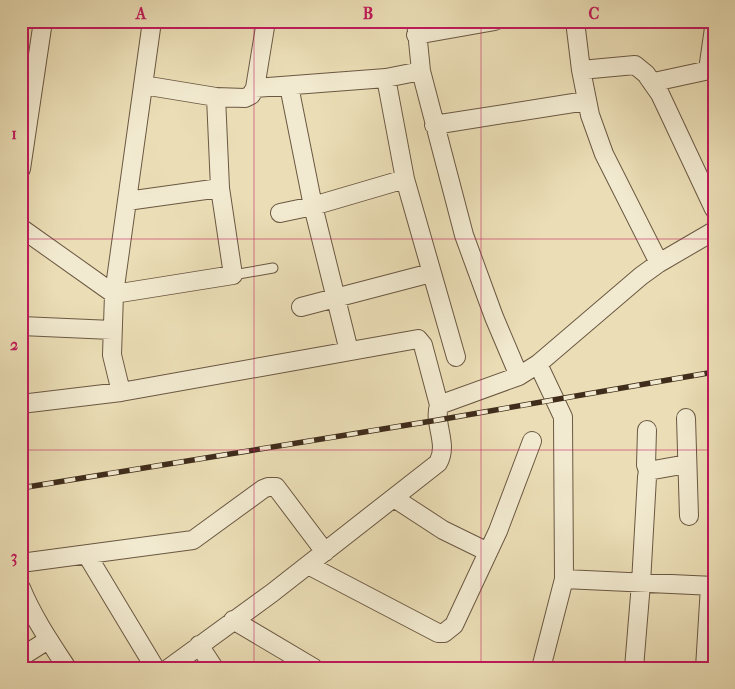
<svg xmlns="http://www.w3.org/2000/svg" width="735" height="689" font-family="'IM FELL French Canon',serif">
	<rect width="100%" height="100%" fill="#ebdeb6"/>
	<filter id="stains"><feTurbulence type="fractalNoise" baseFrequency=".004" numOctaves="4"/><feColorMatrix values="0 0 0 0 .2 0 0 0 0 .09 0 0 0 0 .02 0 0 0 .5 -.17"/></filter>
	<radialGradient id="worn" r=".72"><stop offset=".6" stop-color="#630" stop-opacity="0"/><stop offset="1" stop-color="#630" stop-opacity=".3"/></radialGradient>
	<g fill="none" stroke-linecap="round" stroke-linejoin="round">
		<defs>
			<path id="lane" d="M 233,275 L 273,268"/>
			<path id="street" d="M 575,21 L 581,70 L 635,65 L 646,74 L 660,94 L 714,209
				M 416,35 L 495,21
				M 581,70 L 590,115 L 604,154 L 659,263
				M 708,70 L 714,28
				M 421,71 L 464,235 L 494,317 L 519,376
				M 386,78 L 405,179 L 456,357
				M 654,82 L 714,69
				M 143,85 L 216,97 L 245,98 L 251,95 L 255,88 L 266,21
				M 289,86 L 313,206 L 349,351
				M 255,88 L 386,78 L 421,71 L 416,21
				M 434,125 L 586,101
				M 21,169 L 43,21
				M 127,201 L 220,188
				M 280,213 L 313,206 L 405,179
				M 21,228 L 114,294 L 233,275 L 220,188 L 216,97
				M 301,307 L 431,273
				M 21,326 L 112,330
				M 538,364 L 563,417 L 564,579 L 541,668
				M 121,392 L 112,355 L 114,294 L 152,21
				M 21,404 L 121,392 L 418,339 L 423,345 L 439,405
				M 686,418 L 689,516
				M 647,430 L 646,465 L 648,471
				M 394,498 L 443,530 L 488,552
				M 87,555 L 155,668
				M 21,563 L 193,540 L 263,489 L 268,487 L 276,487 L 325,552
				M 308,565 L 438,633 L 444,633 L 454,625 L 498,531 L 532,441
				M 564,579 L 714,586
				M 21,588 C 33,617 50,642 67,668
				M 233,620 L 314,668
				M 199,645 L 214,668
				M 21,657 L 48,640
				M 169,668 L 272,593 L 438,463 C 449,444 433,424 439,405 L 519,376 L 538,364 L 641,276 L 659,263 L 714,231
				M 634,668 L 641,583 L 647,477 L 648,471 L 687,464
				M 705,668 L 710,586"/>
		</defs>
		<!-- lane casing -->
		<use href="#lane" stroke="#6a5842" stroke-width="11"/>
		<!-- street casing -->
		<use href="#street" stroke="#6a5842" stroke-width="20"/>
		<!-- lane -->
		<use href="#lane" stroke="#f2ead0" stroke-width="9"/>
		<!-- street -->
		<use href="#street" stroke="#f2ead0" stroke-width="18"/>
		<defs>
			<path id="rail" d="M 21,488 L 438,420 L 714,372"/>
		</defs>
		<!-- rail casing -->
		<use href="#rail" stroke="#3f2c1b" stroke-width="5.5"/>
		<!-- rail -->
		<use href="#rail" stroke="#f2ead0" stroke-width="4" stroke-dasharray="11" stroke-linecap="butt"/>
	</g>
	<!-- grid -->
	<path fill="none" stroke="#c2185b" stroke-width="1" stroke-opacity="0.55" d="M 254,21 L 254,668M 481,21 L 481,668M 21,239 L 714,239M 21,450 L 714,450"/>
	<!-- margin -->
	<rect width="735" height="689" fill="none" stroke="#ebdeb6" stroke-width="55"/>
	<rect x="28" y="28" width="680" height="634" fill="none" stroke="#c2185b" stroke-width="2"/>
	<g font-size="16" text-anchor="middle" font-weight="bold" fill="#c2185b">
		<text x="141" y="19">A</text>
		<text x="368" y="19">B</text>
		<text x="594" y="19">C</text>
		<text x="14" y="139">1</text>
		<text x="14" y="350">2</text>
		<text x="14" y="562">3</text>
	</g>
	<rect width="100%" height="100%" filter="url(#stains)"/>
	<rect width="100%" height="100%" fill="url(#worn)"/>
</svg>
